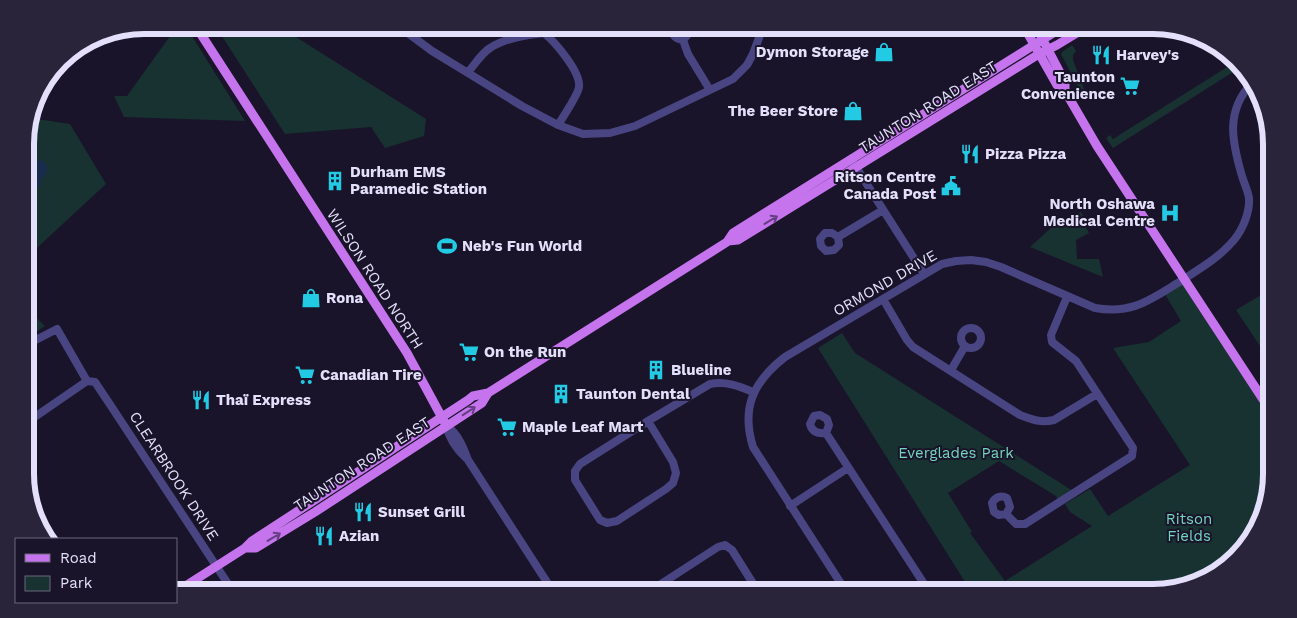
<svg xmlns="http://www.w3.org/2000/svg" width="1297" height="618" font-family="'Work Sans',sans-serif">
	<rect width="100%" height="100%" fill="#191429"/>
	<!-- green -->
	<path fill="#183232" d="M 178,25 L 185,25 L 245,121 L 124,117 L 114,96 L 127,96 Z
		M 219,25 L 277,25 L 426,119 L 424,136 L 385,148 L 371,127 L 285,134 L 218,30 Z
		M 1072,45 L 1076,51 L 1073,55 L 1073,60 L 1086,94 L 1084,98 L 1061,54 L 1062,52 Z
		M 1235,62 L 1241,67 L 1113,148 L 1106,138 L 1110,135 L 1113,139 Z
		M 30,118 L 70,124 L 106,184 L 26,258 L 25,136 Z
		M 1081,212 L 1085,220 L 1083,222 L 1089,233 L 1076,240 L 1077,259 L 1099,259 L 1103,277 L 1030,247 L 1052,227 Z
		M 1184,278 L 1272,413 L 1272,474 L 1263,520 L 1219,573 L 1161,593 L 972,593 L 818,348 L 842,333 L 855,353 L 1073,491 L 1058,500 L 1056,496 L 999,461 L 948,493 L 972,532 L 970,533 L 1005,581 L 1092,526 L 1070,512 L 1065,504 L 1090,489 L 1108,516 L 1190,465 L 1113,348 L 1149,342 L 1181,321 L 1163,291 Z
		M 1271,289 L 1272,364 L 1236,310 Z
		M 26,308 L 45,326 L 26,339 Z"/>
	<!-- water -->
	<path fill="#182c4e" d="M 25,157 L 45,162 C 48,171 48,174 40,180 L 41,184 L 30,195 L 25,195 Z"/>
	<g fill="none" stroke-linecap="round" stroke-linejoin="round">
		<!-- minor -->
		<path stroke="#494582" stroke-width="8" d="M 397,25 L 432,51 L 522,106 L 558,125 L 583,134 L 610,133 L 635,126 L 733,79 L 747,65 L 753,54 L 760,35 L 760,25
			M 670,25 C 671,33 674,39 683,40
			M 683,40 L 688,54 L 710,90
			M 683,40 C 688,35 691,32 689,25
			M 469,71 C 475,64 482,53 490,48 C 505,38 527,35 544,33 C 555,42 581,72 579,87 C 578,95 563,117 558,125
			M 854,164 L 924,274
			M 838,237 L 832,233 L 825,233 L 820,239 L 821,246 L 826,251 L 834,250 L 839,245 L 838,237 L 883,210
			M 883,299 L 907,340 L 913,347 L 1020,415 C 1033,420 1041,423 1054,420 L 1097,394
			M961 338a10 10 0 1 1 20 0a10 10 0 1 1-20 0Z
			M 26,345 L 57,329 L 87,381
			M 951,370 L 965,346
			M 87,381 L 95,382 L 111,406 L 234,593
			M 648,421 L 673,462 L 676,473 L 673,483 L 666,489 L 617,521 L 607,523 L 600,520 L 575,480 L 575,471 L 580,464 L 648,421 L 710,384 C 726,381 739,386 753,392
			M 26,423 L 87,381
			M 446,425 C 458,434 463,446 468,460 L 554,593
			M 446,425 C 449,439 456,449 466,458
			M 826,433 C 818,434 812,432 810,424 L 814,416 L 820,415 L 827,419 L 829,425 L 826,433 L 930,593
			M 790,506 L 848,468
			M 1006,514 L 999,515 L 994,512 L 992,503 C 995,497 1001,495 1007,498 L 1010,507 L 1006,514 L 1016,524 L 1025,524 L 1132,456 L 1133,448 L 1076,361 L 1052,342 L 1051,335 L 1067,297
			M 647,593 L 718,547 L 725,545 L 732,550 L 759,593
			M 847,593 L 753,447 C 741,408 753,382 785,357 L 942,264 L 956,261 L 971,260 L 986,262 L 1001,267 L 1095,308 C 1130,314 1147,302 1176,284 C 1196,271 1218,259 1234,240 C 1243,229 1250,212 1249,198 C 1248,191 1244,183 1242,176 C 1232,142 1225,111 1252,83"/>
		<!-- major -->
		<path stroke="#c574ee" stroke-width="9" d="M 195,25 L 407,353 L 446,425
			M 1023,25 L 1057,85 L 1065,91 L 1097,146 L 1272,413
			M 1035,25 L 1065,82 L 1065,91
			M 728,241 L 738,240 L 1039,54 L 1057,45 L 1090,25
			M 245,548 L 256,548 L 315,512 L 482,403 L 488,393
			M 176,592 L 245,548 L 252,541 L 468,400 L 473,396 L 488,393 L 727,242 L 733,233 L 1066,25"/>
	</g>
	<!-- one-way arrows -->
	<defs><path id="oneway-shaft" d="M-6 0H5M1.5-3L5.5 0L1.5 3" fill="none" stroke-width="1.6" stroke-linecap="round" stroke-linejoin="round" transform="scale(1.25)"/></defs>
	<g stroke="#663f82">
		<use href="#oneway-shaft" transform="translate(771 220) rotate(-31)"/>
		<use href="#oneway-shaft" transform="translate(469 411) rotate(-33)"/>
		<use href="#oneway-shaft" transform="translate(274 537) rotate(-31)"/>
	</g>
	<!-- icons -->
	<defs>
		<symbol id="shop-bare" viewBox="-9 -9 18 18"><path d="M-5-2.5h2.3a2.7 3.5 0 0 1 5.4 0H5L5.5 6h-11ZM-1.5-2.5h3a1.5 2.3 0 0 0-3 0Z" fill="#23cae4" stroke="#191429" stroke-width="2.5" paint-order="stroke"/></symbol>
		<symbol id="restaurant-bare" viewBox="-9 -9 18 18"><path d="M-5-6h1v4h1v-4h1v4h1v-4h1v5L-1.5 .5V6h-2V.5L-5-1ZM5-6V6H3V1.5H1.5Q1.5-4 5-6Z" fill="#23cae4" stroke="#191429" stroke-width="2.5" paint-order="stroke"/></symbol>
		<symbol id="supermarket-bare" viewBox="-9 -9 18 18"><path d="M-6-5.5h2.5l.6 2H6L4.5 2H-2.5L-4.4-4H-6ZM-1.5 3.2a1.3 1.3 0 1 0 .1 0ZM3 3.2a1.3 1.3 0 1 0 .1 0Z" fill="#23cae4" stroke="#191429" stroke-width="2.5" paint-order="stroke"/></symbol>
		<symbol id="building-bare" viewBox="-9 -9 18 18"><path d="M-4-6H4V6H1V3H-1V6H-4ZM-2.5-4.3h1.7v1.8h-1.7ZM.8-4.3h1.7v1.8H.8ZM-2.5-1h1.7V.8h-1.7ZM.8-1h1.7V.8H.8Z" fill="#23cae4" stroke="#191429" stroke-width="2.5" paint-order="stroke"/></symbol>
		<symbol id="civic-bare" viewBox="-9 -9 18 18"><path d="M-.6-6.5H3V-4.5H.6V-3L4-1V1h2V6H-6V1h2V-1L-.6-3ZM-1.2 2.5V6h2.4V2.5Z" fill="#23cae4" stroke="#191429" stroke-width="2.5" paint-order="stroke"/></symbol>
		<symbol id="hospital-bare" viewBox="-9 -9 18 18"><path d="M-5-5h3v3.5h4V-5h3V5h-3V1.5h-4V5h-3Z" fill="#23cae4" stroke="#191429" stroke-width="2.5" paint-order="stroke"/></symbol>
		<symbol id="stadium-bare" viewBox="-9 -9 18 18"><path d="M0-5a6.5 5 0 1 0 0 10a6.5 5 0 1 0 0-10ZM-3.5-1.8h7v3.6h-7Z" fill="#23cae4" stroke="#191429" stroke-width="2.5" paint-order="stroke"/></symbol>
	</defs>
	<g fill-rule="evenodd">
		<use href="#shop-bare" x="870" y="38" width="28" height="28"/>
		<use href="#restaurant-bare" x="1087" y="41" width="28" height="28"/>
		<use href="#supermarket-bare" x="1116" y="72" width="28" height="28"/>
		<use href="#shop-bare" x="839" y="97" width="28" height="28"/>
		<use href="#restaurant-bare" x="956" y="140" width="28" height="28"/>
		<use href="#building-bare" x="321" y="167" width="28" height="28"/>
		<use href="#civic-bare" x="937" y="172" width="28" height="28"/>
		<use href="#hospital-bare" x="1156" y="199" width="28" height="28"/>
		<use href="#stadium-bare" x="433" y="232" width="28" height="28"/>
		<use href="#shop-bare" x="297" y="284" width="28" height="28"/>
		<use href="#supermarket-bare" x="455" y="338" width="28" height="28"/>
		<use href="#building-bare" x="642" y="356" width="28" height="28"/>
		<use href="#supermarket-bare" x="291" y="361" width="28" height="28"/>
		<use href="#building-bare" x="547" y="380" width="28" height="28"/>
		<use href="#restaurant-bare" x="187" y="386" width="28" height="28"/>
		<use href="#supermarket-bare" x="493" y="413" width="28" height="28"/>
		<use href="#restaurant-bare" x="349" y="498" width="28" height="28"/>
		<use href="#restaurant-bare" x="310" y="522" width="28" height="28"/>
	</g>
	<g text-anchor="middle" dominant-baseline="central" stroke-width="4" stroke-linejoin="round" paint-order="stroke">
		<!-- poi labels -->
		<g font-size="15" font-weight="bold" fill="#e4e0fb" stroke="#191429" text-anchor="start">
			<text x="869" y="52" text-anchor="end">Dymon Storage</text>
			<text x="1116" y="55">Harvey's</text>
			<text x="1115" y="77" text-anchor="end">Taunton<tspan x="1115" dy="17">Convenience</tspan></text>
			<text x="838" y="111" text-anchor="end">The Beer Store</text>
			<text x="985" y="154">Pizza Pizza</text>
			<text x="350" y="172">Durham EMS<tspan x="350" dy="17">Paramedic Station</tspan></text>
			<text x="936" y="177" text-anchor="end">Ritson Centre<tspan x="936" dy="17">Canada Post</tspan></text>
			<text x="1155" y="204" text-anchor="end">North Oshawa<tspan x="1155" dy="17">Medical Centre</tspan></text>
			<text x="462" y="246">Neb's Fun World</text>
			<text x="326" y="298">Rona</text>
			<text x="484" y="352">On the Run</text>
			<text x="671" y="370">Blueline</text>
			<text x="320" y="375">Canadian Tire</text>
			<text x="576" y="394">Taunton Dental</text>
			<text x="216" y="400">Thaï Express</text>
			<text x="522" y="427">Maple Leaf Mart</text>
			<text x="378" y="512">Sunset Grill</text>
			<text x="339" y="536">Azian</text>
		</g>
		<!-- street labels -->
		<g font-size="15" fill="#e4e0fb" stroke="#191429">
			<text transform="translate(928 107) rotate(-32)">TAUNTON ROAD EAST</text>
			<text transform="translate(375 279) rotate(57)">WILSON ROAD NORTH</text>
			<text transform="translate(885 283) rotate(-30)">ORMOND DRIVE</text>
			<text transform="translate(362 464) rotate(-33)">TAUNTON ROAD EAST</text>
			<text transform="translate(174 476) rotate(57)">CLEARBROOK DRIVE</text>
		</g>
		<!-- park labels -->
		<g font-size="15" fill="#73d4bf" stroke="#191429">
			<text x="956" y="453">Everglades Park</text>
			<text x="1189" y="519">Ritson<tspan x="1189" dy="17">Fields</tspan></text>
		</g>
	</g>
	<!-- crop -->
	<path d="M0 0H1297V618H0ZM144 34H1153A110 110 0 0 1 1263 144V474A110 110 0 0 1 1153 584H144A110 110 0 0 1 34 474V144A110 110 0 0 1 144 34Z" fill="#29243a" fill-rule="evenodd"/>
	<path fill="none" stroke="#e4e0fb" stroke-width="6" d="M144 34H1153A110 110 0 0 1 1263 144V474A110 110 0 0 1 1153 584H144A110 110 0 0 1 34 474V144A110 110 0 0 1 144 34Z"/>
	<!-- legend -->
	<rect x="15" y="538" width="162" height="65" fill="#191429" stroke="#6a667d"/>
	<rect x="25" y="554" width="25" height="8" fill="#c574ee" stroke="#6a667d"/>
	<text x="60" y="563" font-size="15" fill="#e4e0fb">Road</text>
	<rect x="25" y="576" width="25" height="15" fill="#183232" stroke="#6a667d"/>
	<text x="60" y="588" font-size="15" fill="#e4e0fb">Park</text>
</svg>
